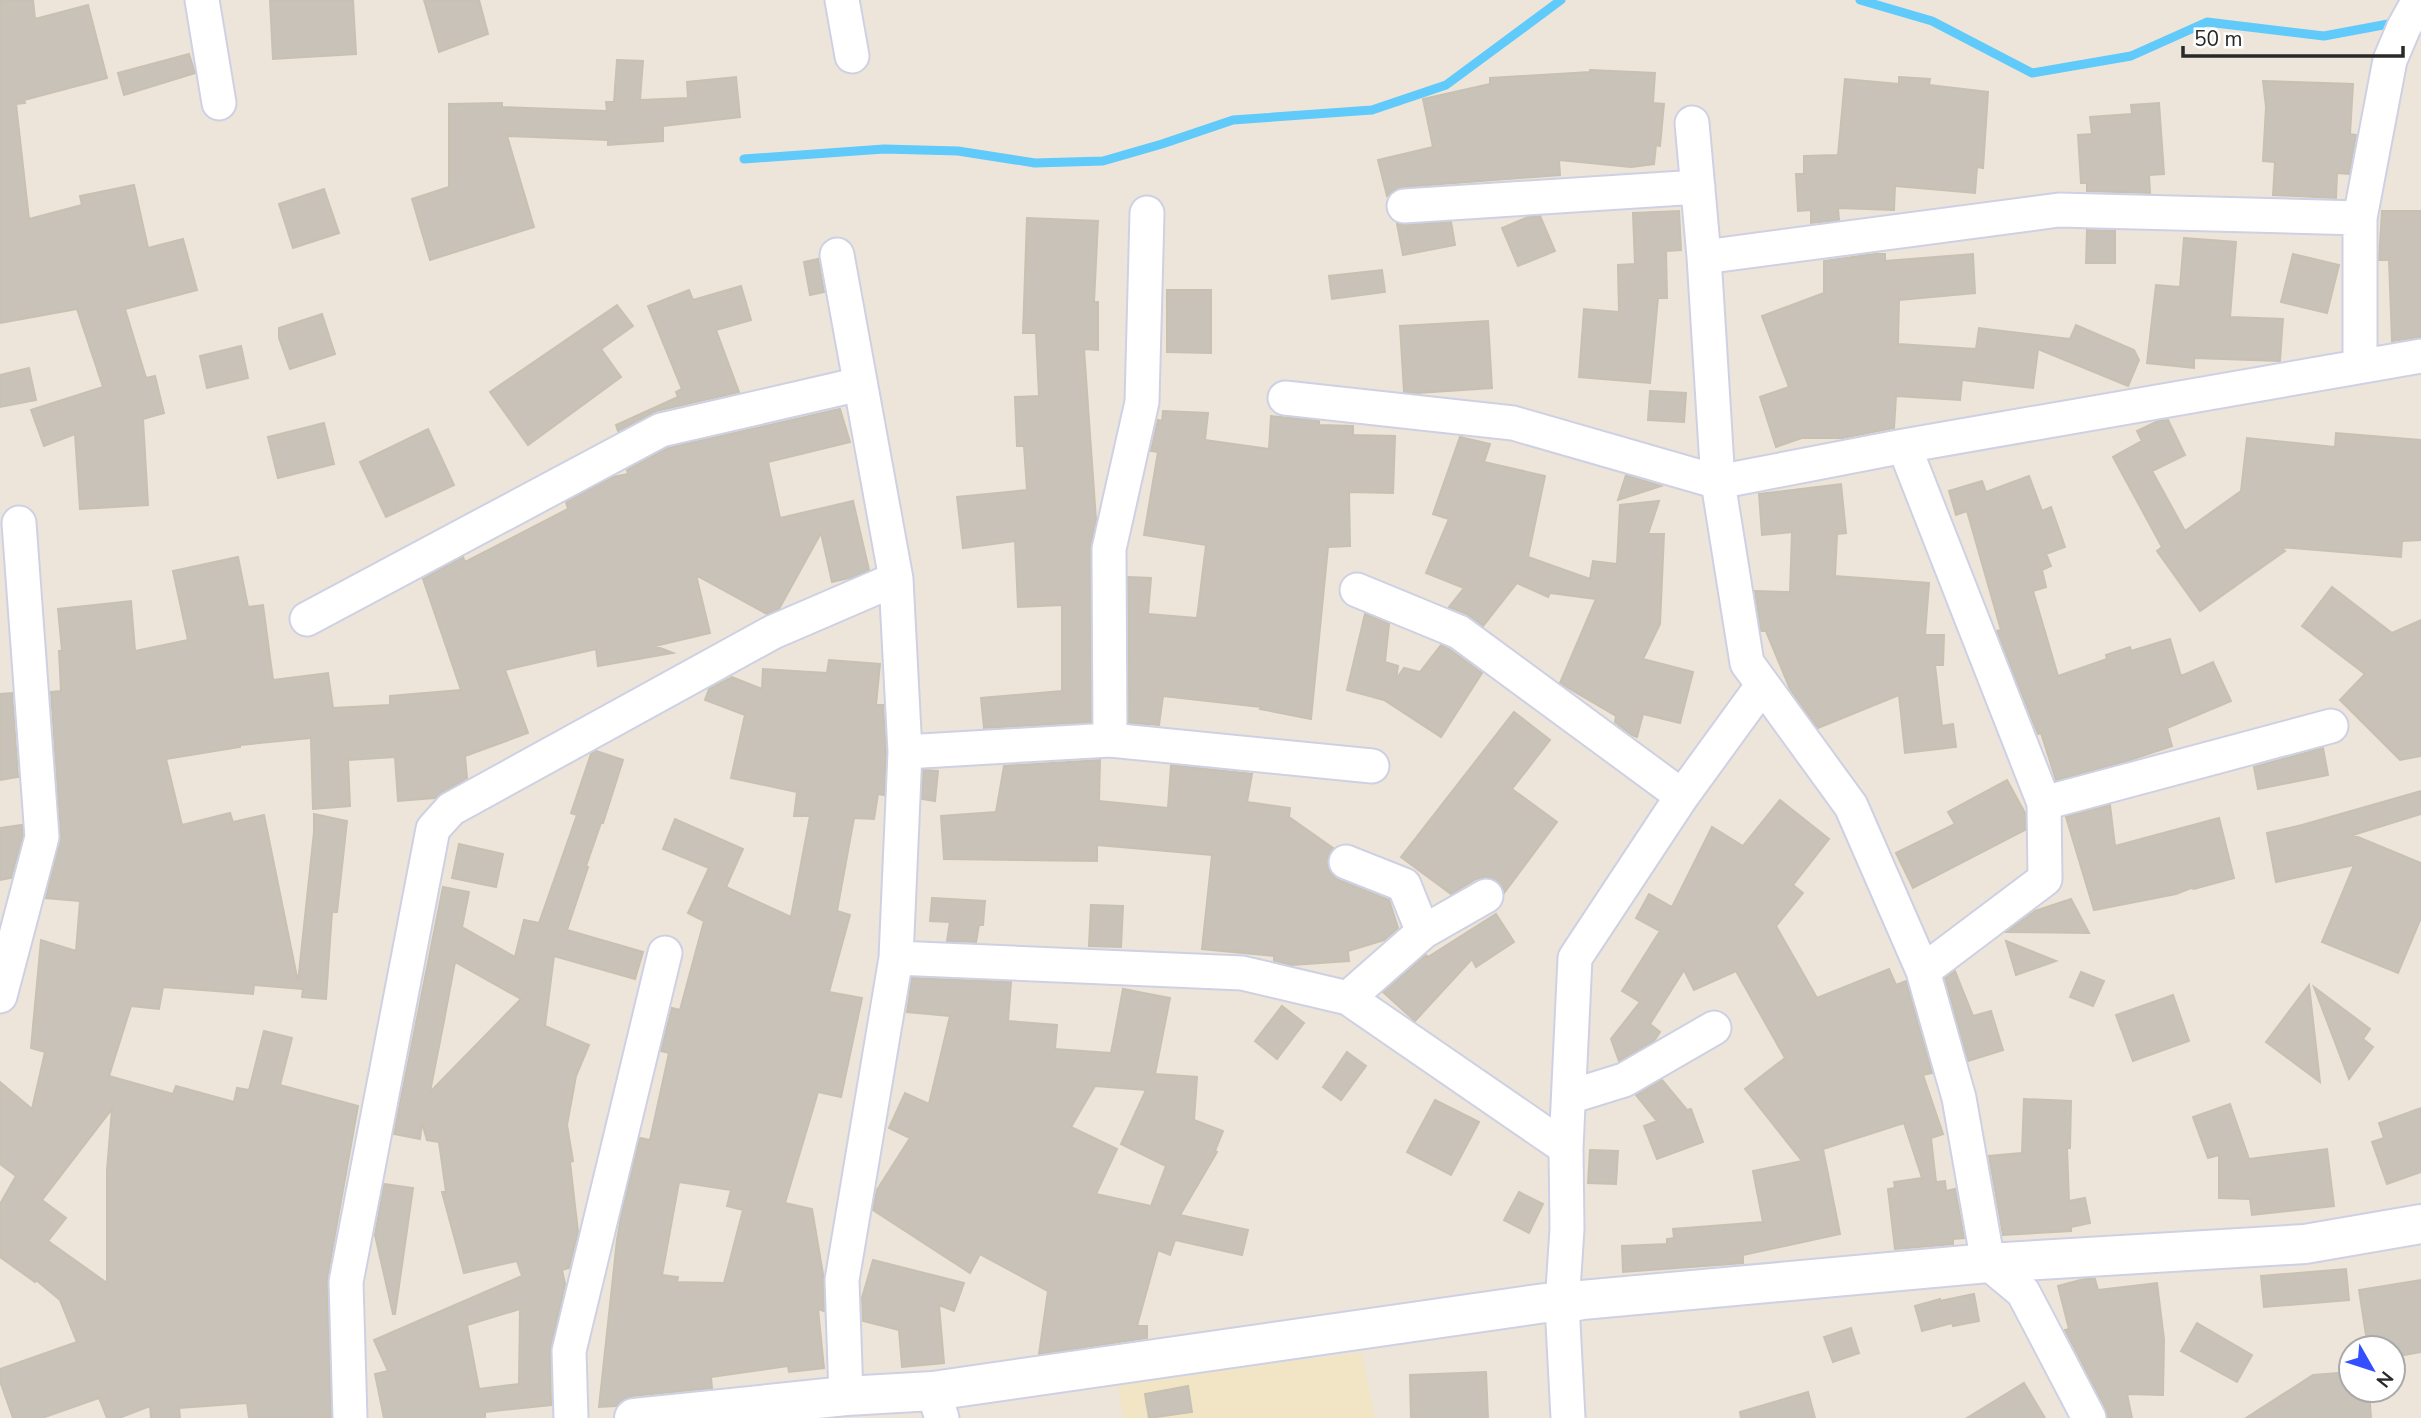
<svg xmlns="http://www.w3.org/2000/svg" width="2421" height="1418" font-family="'Nunito Sans',sans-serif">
	<rect width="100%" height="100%" fill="#ede5d9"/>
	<!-- education -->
	<path fill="#f1e5c6" d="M 1362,1352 L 1375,1418 L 1123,1418 L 1118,1384 Z"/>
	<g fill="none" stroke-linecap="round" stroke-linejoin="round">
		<!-- stream -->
		<path stroke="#60cafa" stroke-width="9" d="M 1860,0 L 1932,21 L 2032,73 L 2131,56 L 2207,22 L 2324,36 L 2399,22
			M 744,159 L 884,149 L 958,151 L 1035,163 L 1103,161 L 1162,144 L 1233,120 L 1372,110 L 1446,85 L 1561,0"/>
	</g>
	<!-- building -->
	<path fill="#c8c2b9" stroke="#c8c1b2" stroke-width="2" fill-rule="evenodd" d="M 0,0 L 33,0 L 35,19 L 88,5 L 107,78 L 24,100 L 25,103 L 16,104 L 29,219 L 82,205 L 80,196 L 134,185 L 148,248 L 183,239 L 197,290 L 125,309 L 146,378 L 155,376 L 164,413 L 143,419 L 148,505 L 80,509 L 75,434 L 44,446 L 31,410 L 103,387 L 77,309 L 0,323 Z
		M 270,0 L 353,0 L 356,54 L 273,59 Z
		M 424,0 L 479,0 L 488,34 L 439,52 Z
		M 189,54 L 195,73 L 124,95 L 118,73 Z
		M 617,60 L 643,61 L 640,100 L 688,98 L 687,82 L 736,77 L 740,117 L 663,126 L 663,141 L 608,145 L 608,140 L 507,136 L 534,227 L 430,260 L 412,199 L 449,187 L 449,104 L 502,103 L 502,107 L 607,111 L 606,102 L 614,102 Z
		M 1590,70 L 1655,73 L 1653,103 L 1664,104 L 1660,146 L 1656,145 L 1654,164 L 1631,167 L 1559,160 L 1560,175 L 1403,187 L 1394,190 L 1387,196 L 1378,160 L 1433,147 L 1423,99 L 1490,84 L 1490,78 L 1590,72 Z
		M 1899,77 L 1930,79 L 1929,85 L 1988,92 L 1983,168 L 1977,167 L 1975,193 L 1895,186 L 1894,210 L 1838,208 L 1839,220 L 1811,223 L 1811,210 L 1798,211 L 1796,174 L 1804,174 L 1804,156 L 1838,155 L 1845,79 L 1899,84 Z
		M 2263,81 L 2353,84 L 2350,134 L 2356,135 L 2349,174 L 2337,173 L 2336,198 L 2273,195 L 2275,162 L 2263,161 L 2266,107 Z
		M 2159,103 L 2164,174 L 2149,175 L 2150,193 L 2087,191 L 2087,183 L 2081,183 L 2078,135 L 2092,134 L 2090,117 L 2132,114 L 2131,105 Z
		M 324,189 L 339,233 L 293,248 L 279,204 Z
		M 1679,211 L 1681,250 L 1666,251 L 1667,298 L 1658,298 L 1650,383 L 1579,377 L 1584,309 L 1619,312 L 1618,265 L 1635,264 L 1633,213 Z
		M 2382,211 L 2421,211 L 2421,337 L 2392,341 L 2389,260 L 2379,260 Z
		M 1540,216 L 1555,251 L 1518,266 L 1502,228 L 1528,217 Z
		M 1027,218 L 1098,221 L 1094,302 L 1098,302 L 1098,350 L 1084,349 L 1096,520 L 1090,549 L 1091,722 L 984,728 L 981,698 L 1062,691 L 1062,605 L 1018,607 L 1015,541 L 963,548 L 957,497 L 1027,490 L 1024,446 L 1017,446 L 1015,397 L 1039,396 L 1036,333 L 1023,333 Z
		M 1451,222 L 1455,245 L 1403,255 L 1397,224 Z
		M 2087,230 L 2115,231 L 2115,263 L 2086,263 Z
		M 2184,238 L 2236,242 L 2230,317 L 2283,319 L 2280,361 L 2194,358 L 2194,368 L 2147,363 L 2156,285 L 2180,287 Z
		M 1874,254 L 1885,254 L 1885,261 L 1973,254 L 1975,293 L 1899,300 L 1898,344 L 1976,349 L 1979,328 L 2070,339 L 2076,325 L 2134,350 L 2139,360 L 2128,386 L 2038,349 L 2033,388 L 1962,380 L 1960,400 L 1896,396 L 1894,428 L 1842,438 L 1802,438 L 1776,447 L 1760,397 L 1789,387 L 1762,316 L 1824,293 L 1824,261 Z
		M 2293,254 L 2339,265 L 2327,313 L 2281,302 Z
		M 818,259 L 824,292 L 810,295 L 804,262 Z
		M 1382,270 L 1385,292 L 1332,299 L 1329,276 Z
		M 741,286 L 751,320 L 716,330 L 739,392 L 656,411 L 618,431 L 616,425 L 678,397 L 676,392 L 682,389 L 648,306 L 689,290 L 693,300 Z
		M 1167,290 L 1211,290 L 1211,353 L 1167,352 Z
		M 617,305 L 633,326 L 601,349 L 621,377 L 528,445 L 490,392 Z
		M 322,314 L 335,354 L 290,369 L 279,338 L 279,328 Z
		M 1488,321 L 1492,388 L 1417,393 L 1404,392 L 1400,326 Z
		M 241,346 L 248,378 L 207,388 L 200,356 Z
		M 29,368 L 36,400 L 0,407 L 0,375 Z
		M 1650,391 L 1686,393 L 1684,422 L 1648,420 Z
		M 840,409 L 850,442 L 768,462 L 780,518 L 853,501 L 869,570 L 853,577 L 832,582 L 821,533 L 779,609 L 767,614 L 696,575 L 710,633 L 655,646 L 673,653 L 598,666 L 596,649 L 505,670 L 528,733 L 465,756 L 467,778 L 435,798 L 398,801 L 395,757 L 348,760 L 350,806 L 313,809 L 311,738 L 240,745 L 240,747 L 166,759 L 182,825 L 230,813 L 233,822 L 264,815 L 298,982 L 314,832 L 314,814 L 347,821 L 337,912 L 332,912 L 326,999 L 302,997 L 303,989 L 254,985 L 253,994 L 163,987 L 159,1009 L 131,1006 L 109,1076 L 173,1094 L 176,1086 L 234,1102 L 237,1088 L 249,1090 L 264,1031 L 292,1038 L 280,1085 L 358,1106 L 327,1279 L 331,1417 L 249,1418 L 247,1403 L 179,1408 L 180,1418 L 151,1418 L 150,1406 L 119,1418 L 107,1418 L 99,1398 L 42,1418 L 13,1418 L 0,1381 L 0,1369 L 77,1342 L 60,1300 L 36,1280 L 35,1282 L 0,1257 L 0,1204 L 16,1176 L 0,1164 L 0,1082 L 32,1109 L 45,1052 L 31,1048 L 41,940 L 76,951 L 80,901 L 46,898 L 61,836 L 51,692 L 61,691 L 59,651 L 62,651 L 58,609 L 131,601 L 135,651 L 188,640 L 173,571 L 238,557 L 248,607 L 263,605 L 273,680 L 328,673 L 333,708 L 390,705 L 390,696 L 461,690 L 423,579 L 463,557 L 465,562 L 568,509 L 566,502 L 613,477 L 628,474 L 627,470 L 668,448 ZM 112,1109 L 107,1170 L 107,1283 L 48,1241 L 66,1218 L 42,1200 Z
		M 1163,411 L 1208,413 L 1205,440 L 1269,449 L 1271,416 L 1319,421 L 1319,425 L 1353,426 L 1353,435 L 1395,436 L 1393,493 L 1349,492 L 1350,546 L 1328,547 L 1311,719 L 1260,709 L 1261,707 L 1163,696 L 1159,725 L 1129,723 L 1128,577 L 1151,578 L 1148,614 L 1197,618 L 1206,545 L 1144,535 L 1158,452 L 1151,451 L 1158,420 L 1162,421 Z
		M 2168,420 L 2185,455 L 2152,471 L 2185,531 L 2241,491 L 2247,438 L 2335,447 L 2336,433 L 2421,440 L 2421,540 L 2402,541 L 2401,557 L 2280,547 L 2285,551 L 2200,611 L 2157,551 L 2162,547 L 2113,457 L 2142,441 L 2137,431 L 2158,421 Z
		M 324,423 L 334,464 L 278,478 L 268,437 Z
		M 428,429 L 454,485 L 386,517 L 360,462 Z
		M 1460,437 L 1490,444 L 1484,462 L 1545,476 L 1528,557 L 1590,579 L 1593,561 L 1617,564 L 1620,505 L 1659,501 L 1648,534 L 1664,534 L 1660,624 L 1643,659 L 1693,672 L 1680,723 L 1643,714 L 1637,737 L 1632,735 L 1615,722 L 1616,716 L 1560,683 L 1596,599 L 1550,593 L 1548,597 L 1517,583 L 1483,626 L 1467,614 L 1449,607 L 1464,588 L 1426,573 L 1449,519 L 1433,514 Z
		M 1626,475 L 1661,486 L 1618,500 Z
		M 2029,476 L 2042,511 L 2051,507 L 2065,547 L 2046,554 L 2051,566 L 2042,570 L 2046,587 L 2033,591 L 2058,676 L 2107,659 L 2106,655 L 2130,647 L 2131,651 L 2170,639 L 2181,676 L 2213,662 L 2231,701 L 2167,728 L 2172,746 L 2127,761 L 2056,780 L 2041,733 L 2038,734 L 1997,631 L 2001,630 L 1967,511 L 1956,515 L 1949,491 L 1982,481 L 1986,492 Z
		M 1841,484 L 1846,533 L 1837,534 L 1835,576 L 1929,583 L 1925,635 L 1944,635 L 1943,665 L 1935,665 L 1942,726 L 1953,724 L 1956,747 L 1905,753 L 1899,695 L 1818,728 L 1790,689 L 1766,631 L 1761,631 L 1755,591 L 1790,592 L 1792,532 L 1762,535 L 1759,494 Z
		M 2332,587 L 2392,633 L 2421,620 L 2421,756 L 2400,760 L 2340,700 L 2365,674 L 2302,626 Z
		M 1365,614 L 1389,624 L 1385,662 L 1398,666 L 1396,679 L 1404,668 L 1420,672 L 1441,645 L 1449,649 L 1482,673 L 1441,737 L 1384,700 L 1347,690 Z
		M 829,660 L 880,664 L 876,705 L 883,705 L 886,752 L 884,795 L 878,794 L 874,819 L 854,818 L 837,911 L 850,915 L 829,992 L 862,998 L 841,1097 L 818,1092 L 785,1203 L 812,1209 L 823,1274 L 824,1311 L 818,1309 L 824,1368 L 789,1372 L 788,1366 L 711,1377 L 712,1388 L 632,1396 L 622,1400 L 616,1406 L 599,1407 L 617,1240 L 622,1212 L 640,1138 L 650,1140 L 669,1053 L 661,1051 L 672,1008 L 680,1010 L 704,921 L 688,913 L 709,868 L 663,849 L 675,819 L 743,849 L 726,887 L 791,917 L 810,816 L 794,816 L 797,792 L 731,778 L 745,715 L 705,700 L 709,689 L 732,677 L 762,689 L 763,669 L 827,673 ZM 679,1182 L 731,1190 L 727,1206 L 743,1210 L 724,1283 L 677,1282 L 678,1277 L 662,1275 Z
		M 12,693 L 18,777 L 0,780 L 0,694 Z
		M 1514,712 L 1550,740 L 1512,789 L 1557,822 L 1504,893 L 1502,886 L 1496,880 L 1485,877 L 1476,879 L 1451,894 L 1401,857 Z
		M 2323,748 L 2328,775 L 2258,789 L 2254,767 Z
		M 596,751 L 623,760 L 603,823 L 601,823 L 586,866 L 588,867 L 567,930 L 643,952 L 635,979 L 554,956 L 545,1026 L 589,1045 L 576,1076 L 567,1125 L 573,1161 L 570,1162 L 578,1232 L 569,1268 L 562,1270 L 565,1284 L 550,1351 L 551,1405 L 485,1412 L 485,1418 L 384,1418 L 375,1374 L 388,1371 L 374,1340 L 522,1276 L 517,1261 L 464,1273 L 442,1192 L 446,1192 L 439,1142 L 427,1140 L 422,1123 L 420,1139 L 394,1134 L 443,887 L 469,892 L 462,927 L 515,957 L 524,920 L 539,923 L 577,815 L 571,813 L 591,754 ZM 455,962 L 521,999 L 430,1092 L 443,1026 ZM 520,1309 L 519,1384 L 479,1389 L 467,1325 Z
		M 1100,760 L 1099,801 L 1168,808 L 1171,765 L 1252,774 L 1247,802 L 1290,808 L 1289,817 L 1333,848 L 1328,856 L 1327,864 L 1331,874 L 1339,880 L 1389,900 L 1398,928 L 1384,940 L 1348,951 L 1349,961 L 1291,965 L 1274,961 L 1274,956 L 1202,949 L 1212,855 L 1097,845 L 1097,861 L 944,859 L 941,816 L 996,812 L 1004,766 Z
		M 923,770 L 938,771 L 935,801 L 922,799 Z
		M 2007,780 L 2025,813 L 2025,830 L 1913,888 L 1896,853 L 1955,824 L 1948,812 Z
		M 2421,791 L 2421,814 L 2353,835 L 2421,863 L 2421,918 L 2398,973 L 2322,942 L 2354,865 L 2276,882 L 2267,833 L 2302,825 Z
		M 1780,800 L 1829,839 L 1793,885 L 1803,893 L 1776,926 L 1817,998 L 1889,969 L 1896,985 L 1906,981 L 1932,1073 L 1923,1075 L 1943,1134 L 1931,1138 L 1936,1182 L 1945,1181 L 1946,1191 L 1955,1189 L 1964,1238 L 1953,1239 L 1953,1244 L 1895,1249 L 1888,1189 L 1895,1188 L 1894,1182 L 1922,1178 L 1904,1123 L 1823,1149 L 1840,1234 L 1743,1255 L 1743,1263 L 1623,1272 L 1622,1246 L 1667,1244 L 1667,1239 L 1674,1238 L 1673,1229 L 1763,1222 L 1753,1171 L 1802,1161 L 1745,1089 L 1785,1058 L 1736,971 L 1694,990 L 1684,970 L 1650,1024 L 1660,1032 L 1654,1041 L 1619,1061 L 1611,1039 L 1640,1002 L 1622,991 L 1660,931 L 1636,918 L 1649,894 L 1672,907 L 1712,827 L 1743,846 Z
		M 2110,805 L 2115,846 L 2219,818 L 2234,878 L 2194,889 L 2191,888 L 2176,894 L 2094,910 L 2066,817 Z
		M 22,825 L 23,835 L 11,878 L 0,880 L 0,828 Z
		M 459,844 L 503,854 L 496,887 L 452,878 Z
		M 932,898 L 985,901 L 983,925 L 979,925 L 976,942 L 947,941 L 950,922 L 930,921 Z
		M 2071,899 L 2089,933 L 2006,932 L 2035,911 Z
		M 1091,905 L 1123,906 L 1121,947 L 1089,946 Z
		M 1496,914 L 1514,942 L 1476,967 L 1472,959 L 1415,1021 L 1383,992 L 1426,955 L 1428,957 Z
		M 2006,941 L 2056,961 L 2016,975 Z
		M 1955,971 L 1973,1016 L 1991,1011 L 2003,1050 L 1968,1061 L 1945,978 Z
		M 2081,972 L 2104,981 L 2093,1006 L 2070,997 Z
		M 912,978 L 1011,982 L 1008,1021 L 1057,1025 L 1055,1049 L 1111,1053 L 1123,989 L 1170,998 L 1155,1074 L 1197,1077 L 1194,1120 L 1223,1131 L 1215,1151 L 1217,1152 L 1180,1215 L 1248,1230 L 1242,1255 L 1175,1240 L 1170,1255 L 1158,1250 L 1137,1326 L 1147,1326 L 1147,1338 L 1039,1354 L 1048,1291 L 980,1254 L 970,1273 L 873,1210 L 877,1190 L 910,1138 L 889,1128 L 905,1093 L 929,1104 L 950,1016 L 907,1012 ZM 1095,1086 L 1146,1090 L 1121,1144 L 1166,1166 L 1151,1206 L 1096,1194 L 1117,1149 L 1071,1127 Z
		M 2309,985 L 2320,1082 L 2266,1042 Z
		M 2314,987 L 2370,1029 L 2363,1039 L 2373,1047 L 2349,1079 Z
		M 2173,995 L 2189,1041 L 2133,1061 L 2116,1015 Z
		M 1282,1006 L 1304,1023 L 1277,1059 L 1255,1041 Z
		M 1347,1052 L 1366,1066 L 1341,1100 L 1323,1087 Z
		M 1662,1080 L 1687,1110 L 1691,1109 L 1703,1142 L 1657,1159 L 1644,1126 L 1657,1121 L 1636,1095 Z
		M 2024,1099 L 2071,1101 L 2070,1148 L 2067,1148 L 2069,1201 L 2085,1198 L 2090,1223 L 2071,1227 L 2071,1231 L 2003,1235 L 1989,1156 L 2022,1153 Z
		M 1435,1100 L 1479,1122 L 1451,1175 L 1407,1152 Z
		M 2230,1104 L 2249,1159 L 2327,1149 L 2334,1206 L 2252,1215 L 2250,1199 L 2219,1198 L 2219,1155 L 2208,1158 L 2193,1117 Z
		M 2421,1108 L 2421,1172 L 2387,1184 L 2372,1142 L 2384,1138 L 2379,1123 Z
		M 1590,1150 L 1618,1151 L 1616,1184 L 1588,1183 Z
		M 384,1184 L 413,1188 L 395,1314 L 393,1314 L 375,1235 Z
		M 1519,1192 L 1543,1204 L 1529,1233 L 1504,1220 Z
		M 873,1260 L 964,1283 L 954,1311 L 939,1305 L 944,1363 L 902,1367 L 899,1330 L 863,1321 L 862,1298 Z
		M 2346,1269 L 2349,1300 L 2264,1307 L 2261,1276 Z
		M 2084,1279 L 2095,1279 L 2098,1290 L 2157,1283 L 2164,1339 L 2163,1395 L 2127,1394 L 2132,1418 L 2108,1418 L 2106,1409 L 2065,1330 L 2069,1329 L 2058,1286 Z
		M 2421,1280 L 2421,1352 L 2393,1357 L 2393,1348 L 2368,1348 L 2359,1290 Z
		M 1974,1294 L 1979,1321 L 1953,1326 L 1952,1323 L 1922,1331 L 1915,1306 L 1940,1299 L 1940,1301 Z
		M 2197,1323 L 2252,1355 L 2237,1382 L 2181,1351 Z
		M 1851,1328 L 1859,1353 L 1833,1362 L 1824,1337 Z
		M 1486,1372 L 1488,1418 L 1411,1418 L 1410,1375 Z
		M 2351,1372 L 2351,1390 L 2369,1390 L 2371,1418 L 2246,1418 L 2313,1375 Z
		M 2024,1383 L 2045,1418 L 1967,1418 Z
		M 1188,1386 L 1192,1412 L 1149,1418 L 1145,1394 Z
		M 1808,1392 L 1815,1418 L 1741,1418 L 1740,1412 Z"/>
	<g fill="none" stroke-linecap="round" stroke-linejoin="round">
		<defs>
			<path id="minor" d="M 202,0 L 219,103
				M 842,0 L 852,56
				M 1692,123 L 1704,257 L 1718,482 L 1747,663 L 1851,806 L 1923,971 L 1959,1098 L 1988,1263 L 2023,1292 L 2089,1418
				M 1404,206 L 1698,187
				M 2360,218 L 2390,60 L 2404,27 L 2419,0
				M 837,255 L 896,579 L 905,752 L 896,958 L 842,1280 L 846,1396
				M 1704,257 L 2059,210 L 2360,218 L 2360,366
				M 1285,398 L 1513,423 L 1718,482 L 1904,446 L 2421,356
				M 1904,446 L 2044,803 L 2045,879 L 1923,971
				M 1357,590 L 1459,632 L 1682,796
				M 307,619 L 661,430 L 860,384
				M 1110,740 L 1372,766
				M 905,752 L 1110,740 L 1109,549 L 1142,402 L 1147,213
				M 2044,803 L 2331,726
				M 1346,862 L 1404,885 L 1423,932
				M 896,958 L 1242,973 L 1348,998 L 1566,1148 L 1567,1229 L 1562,1304 L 1568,1418
				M 0,996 L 42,837 L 19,523
				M 1348,998 L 1423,932 L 1486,896
				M 1569,1097 L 1624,1080 L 1714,1028
				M 1566,1148 L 1575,958 L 1682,796 L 1762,686
				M 933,1391 L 942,1418
				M 350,1418 L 346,1282 L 433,829 L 451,809 L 773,632 L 896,579
				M 571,1418 L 569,1351 L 665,953"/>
			<path id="tertiary" d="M 634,1418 L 846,1396 L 933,1391 L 1545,1303 L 1562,1304 L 1582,1300 L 1988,1263 L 2305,1244 L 2421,1224"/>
		</defs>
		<!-- minor casing -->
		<use href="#minor" stroke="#ced1e4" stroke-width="37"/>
		<!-- tertiary casing -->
		<use href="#tertiary" stroke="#ced1e4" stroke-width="42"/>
		<!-- minor -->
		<use href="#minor" stroke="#fff" stroke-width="33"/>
		<!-- tertiary -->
		<use href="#tertiary" stroke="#fff" stroke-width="38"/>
	</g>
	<!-- north arrow -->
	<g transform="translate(2372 1369) rotate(129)"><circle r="33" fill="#ffffff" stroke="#a9a9a9" stroke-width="2"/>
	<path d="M0-5L12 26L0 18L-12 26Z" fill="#344fff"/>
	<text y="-10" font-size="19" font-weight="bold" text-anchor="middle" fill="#292929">N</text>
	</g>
	<!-- scale -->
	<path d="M2183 46v10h220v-10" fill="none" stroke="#292929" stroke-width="3.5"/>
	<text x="2194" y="46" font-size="21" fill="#292929" stroke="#ffffff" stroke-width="5" paint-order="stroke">50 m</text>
</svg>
